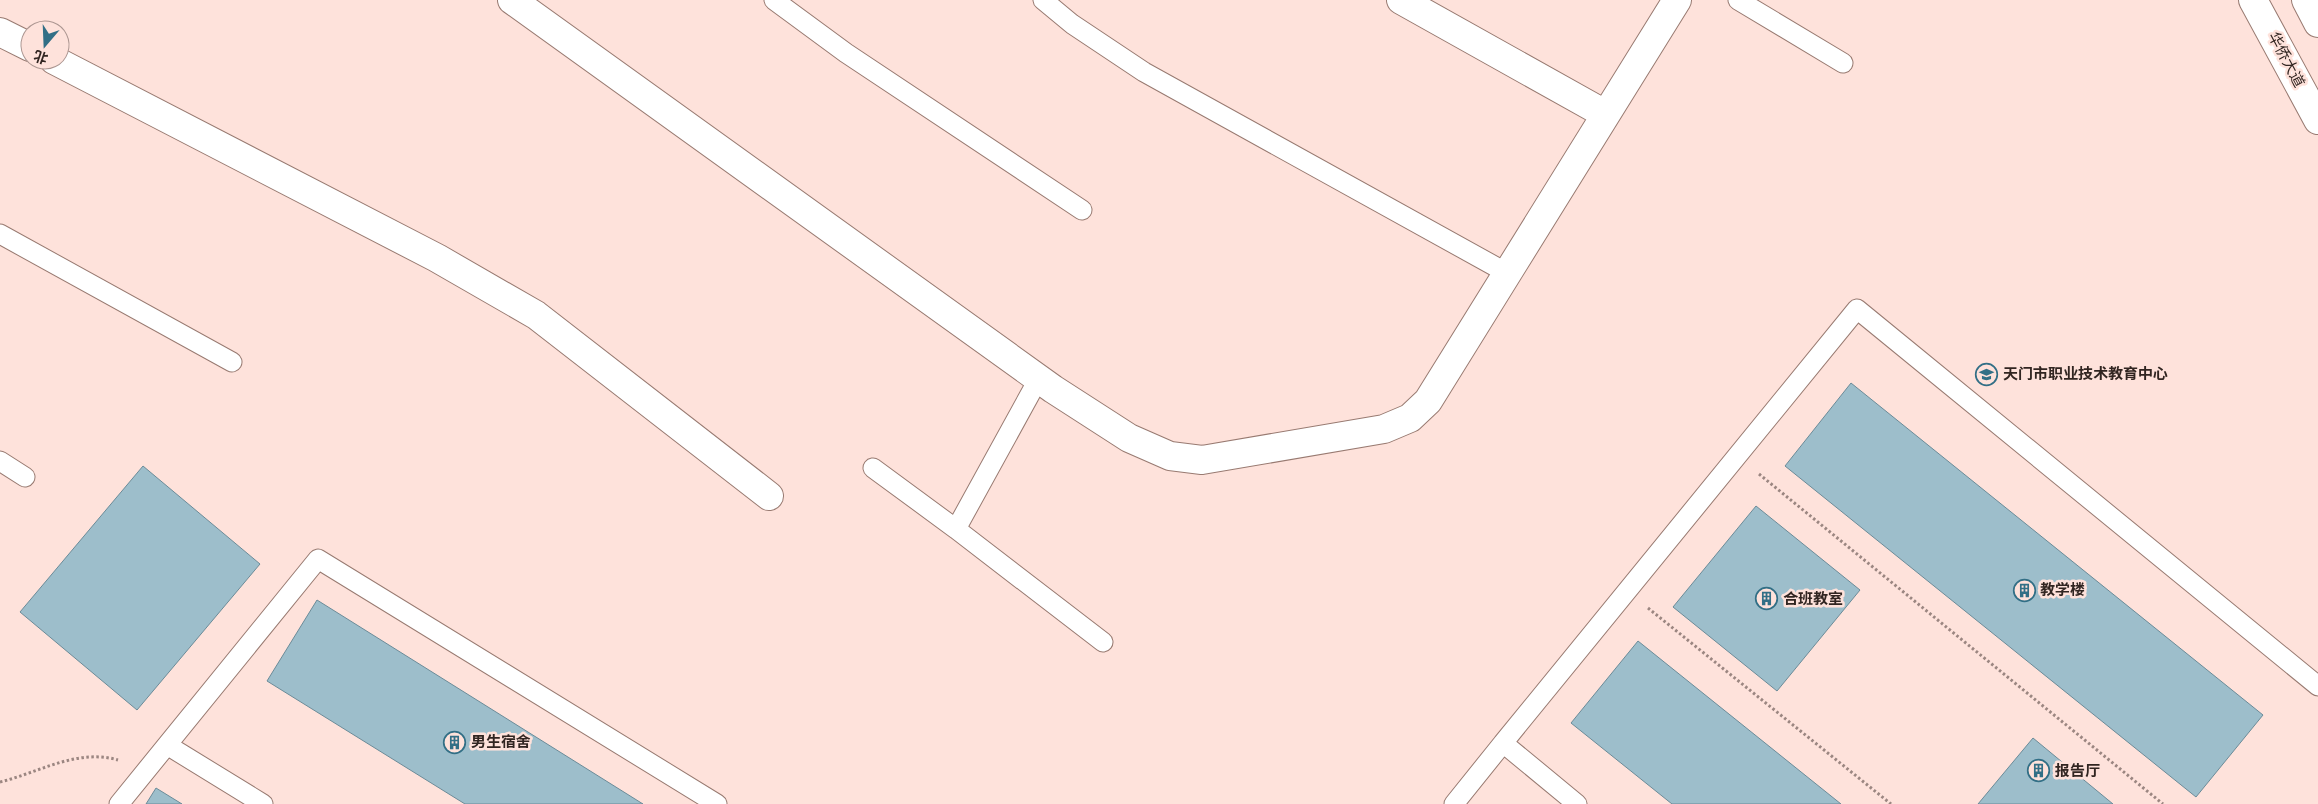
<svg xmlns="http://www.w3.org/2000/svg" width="2318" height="804" font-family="'Alegreya Sans','Noto Sans SC',sans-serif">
	<rect width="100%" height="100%" fill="#fee2db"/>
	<!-- building -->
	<path fill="#9dbecb" stroke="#6b8b98" d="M 1851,383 L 2263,715 L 2196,797 L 1785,466 Z
		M 143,466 L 260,564 L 137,710 L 20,612 Z
		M 1756,506 L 1860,590 L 1777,691 L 1673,607 Z
		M 317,600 L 643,804 L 465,804 L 267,681 Z
		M 1638,641 L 1841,804 L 1672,804 L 1571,723 Z
		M 2033,738 L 2113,804 L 1978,804 Z
		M 156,788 L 182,804 L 146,804 Z"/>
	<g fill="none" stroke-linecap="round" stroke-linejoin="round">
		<defs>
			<path id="service" d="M 774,0 L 846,53 L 1082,210
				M 1043,0 L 1072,24 L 1144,72 L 1507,273
				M 1738,0 L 1843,63
				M 0,234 L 232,362
				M 1039,378 L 956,529 L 1103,642
				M 0,461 L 25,477
				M 873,468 L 956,529
				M 167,745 L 263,804
				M 119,804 L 318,559 L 717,804
				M 1454,804 L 1503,743
				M 1577,804 L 1503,743 L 1857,309 L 2318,686"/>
			<path id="minor" d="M 512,0 L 1053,389 L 1129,438 L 1170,456 L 1202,460 L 1384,429 L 1410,418 L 1428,401 L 1677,0
				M 1401,0 L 1605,114
				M 2253,0 L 2318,120
				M 2306,0 L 2318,23
				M 0,32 L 30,47
				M 54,60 L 437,258 L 536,315 L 769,496"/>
		</defs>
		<!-- service casing -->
		<use href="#service" stroke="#987a71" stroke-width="21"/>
		<!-- minor casing -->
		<use href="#minor" stroke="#987a71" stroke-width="30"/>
		<!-- path -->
		<path stroke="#9b8681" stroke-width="3" stroke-dasharray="2.5 2.5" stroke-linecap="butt" d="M 1759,474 L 2163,804
			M 1648,608 L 1891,804
			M 0,782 C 38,773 77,748 118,760"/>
		<!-- service -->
		<use href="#service" stroke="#fff" stroke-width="19"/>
		<!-- minor -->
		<use href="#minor" stroke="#fff" stroke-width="28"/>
	</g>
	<!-- icons -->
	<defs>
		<symbol id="school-ring" viewBox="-11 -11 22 22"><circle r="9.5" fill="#fee2db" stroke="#326f86" stroke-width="1.5"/><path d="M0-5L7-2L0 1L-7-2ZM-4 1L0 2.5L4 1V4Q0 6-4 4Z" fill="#326f86"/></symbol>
		<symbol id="building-ring" viewBox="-11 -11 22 22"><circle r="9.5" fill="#fee2db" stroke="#326f86" stroke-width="1.5"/><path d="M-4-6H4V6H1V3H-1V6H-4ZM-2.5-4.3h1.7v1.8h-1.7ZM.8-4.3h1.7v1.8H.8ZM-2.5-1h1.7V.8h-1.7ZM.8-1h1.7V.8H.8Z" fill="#326f86"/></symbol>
	</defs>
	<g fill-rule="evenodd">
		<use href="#school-ring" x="1974" y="362" width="25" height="25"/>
		<use href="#building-ring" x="2012" y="578" width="25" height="25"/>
		<use href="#building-ring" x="1754" y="586" width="25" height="25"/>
		<use href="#building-ring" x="442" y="730" width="25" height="25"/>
		<use href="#building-ring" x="2026" y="758" width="25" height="25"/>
	</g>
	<g text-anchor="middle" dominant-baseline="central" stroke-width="5" stroke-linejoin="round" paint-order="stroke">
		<!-- street labels -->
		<g font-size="15" fill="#312521" stroke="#fee2db">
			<text transform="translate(2286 60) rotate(62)">华侨大道</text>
		</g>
		<!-- poi labels -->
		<g font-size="15" font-weight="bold" fill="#312521" stroke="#fee2db" text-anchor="start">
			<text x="2003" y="374">天门市职业技术教育中心</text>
			<text x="2040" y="590">教学楼</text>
			<text x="1783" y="599">合班教室</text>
			<text x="471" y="742">男生宿舍</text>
			<text x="2055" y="771">报告厅</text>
		</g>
	</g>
	<!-- north arrow -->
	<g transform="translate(45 45) rotate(199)"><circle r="24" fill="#fee2db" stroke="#ac9691"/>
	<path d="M0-4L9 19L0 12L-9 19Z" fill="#326f86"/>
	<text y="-8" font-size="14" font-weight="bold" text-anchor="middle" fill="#312521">北</text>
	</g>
</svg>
